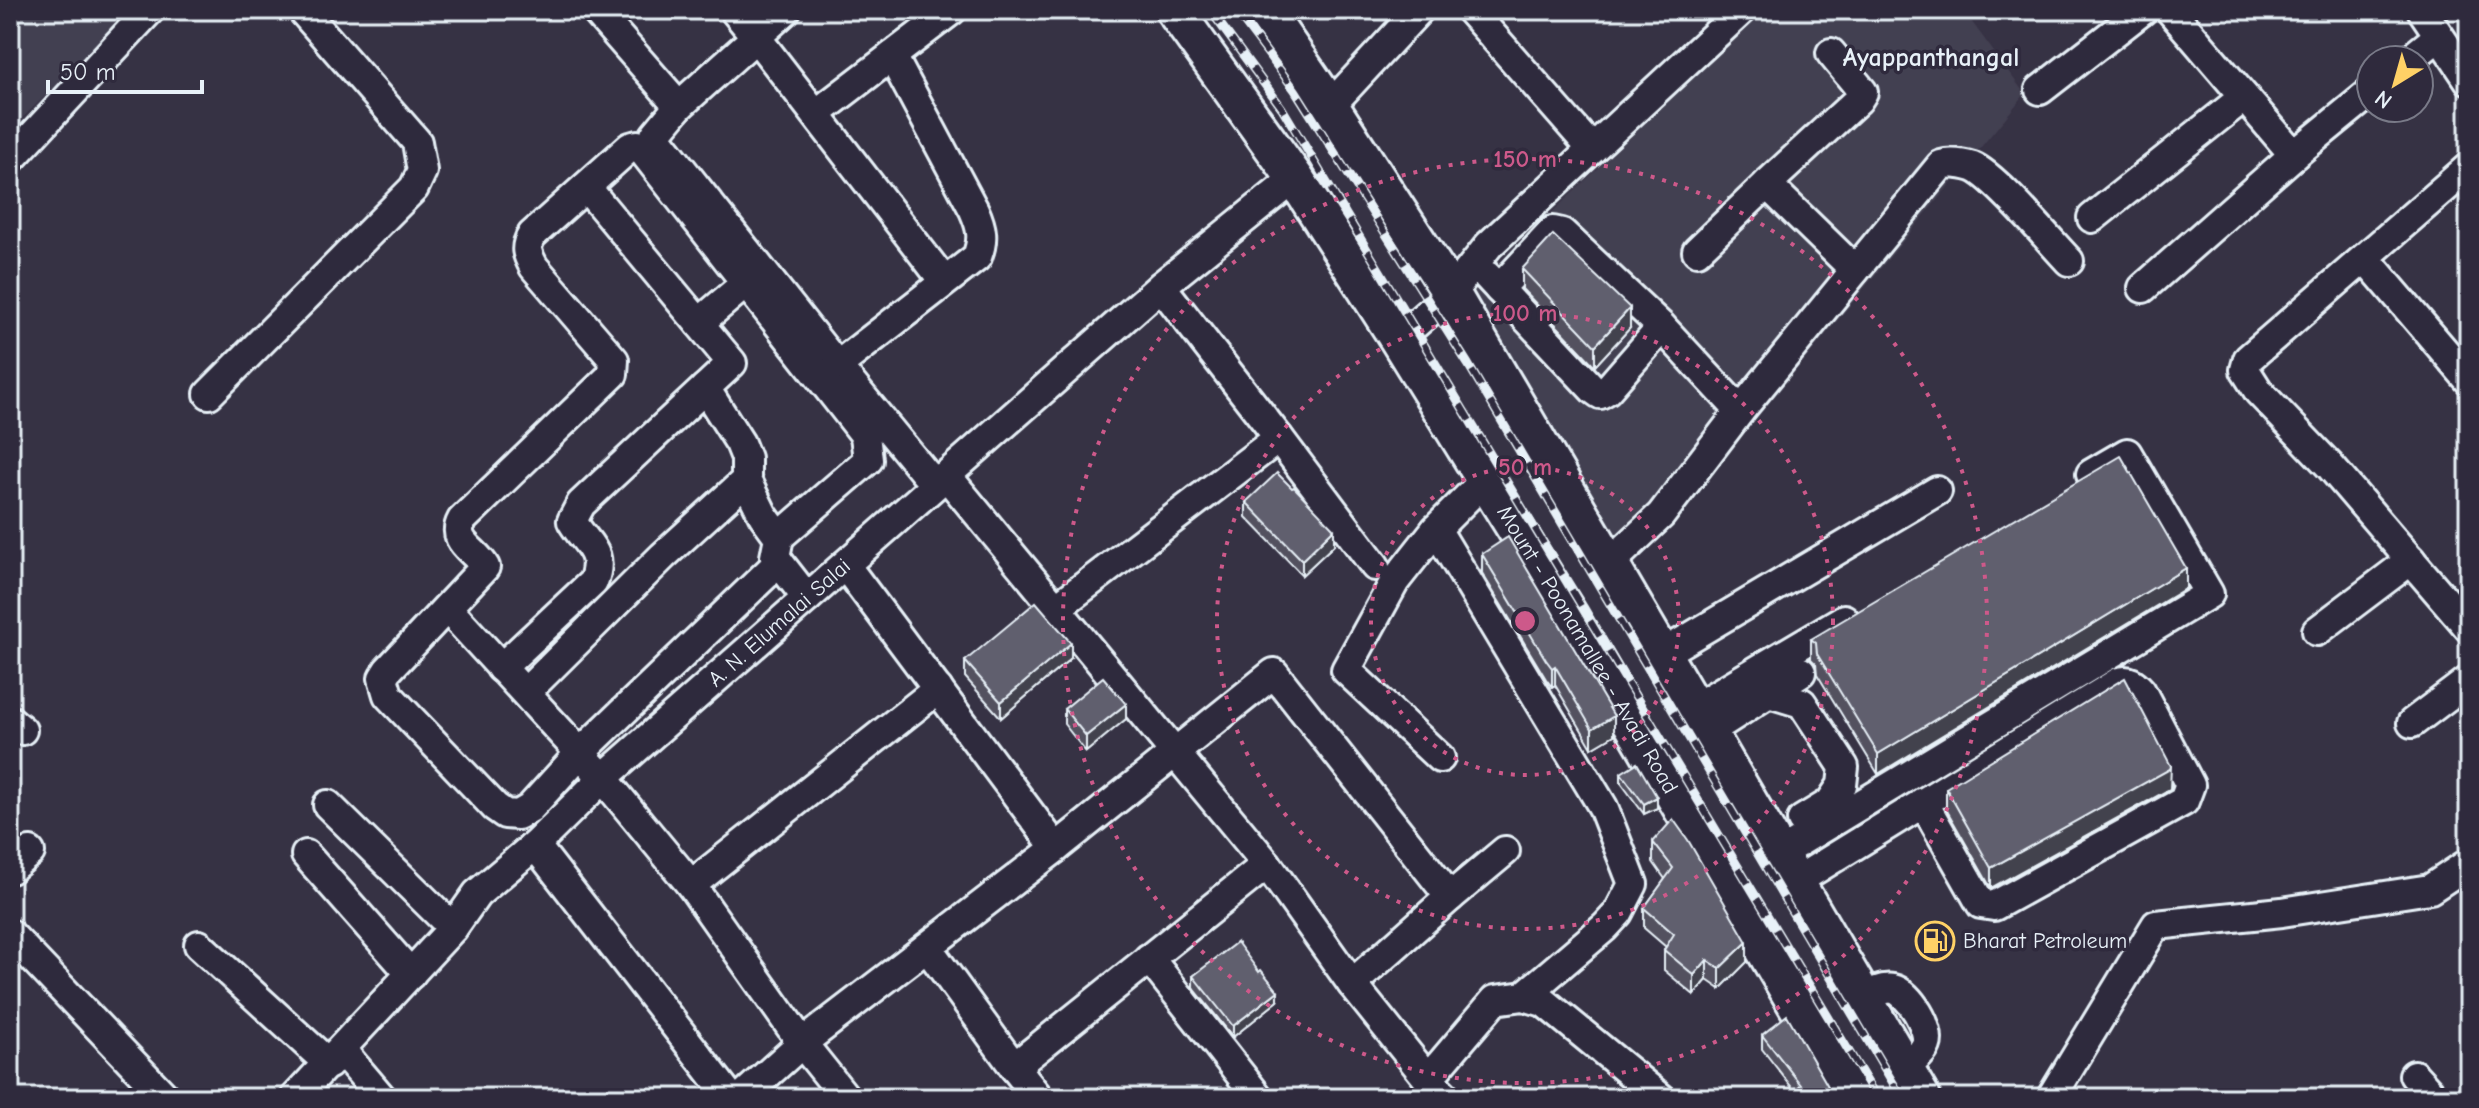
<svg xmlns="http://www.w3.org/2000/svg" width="2479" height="1108" font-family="'Comic Neue',sans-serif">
	<rect width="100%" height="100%" fill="#363244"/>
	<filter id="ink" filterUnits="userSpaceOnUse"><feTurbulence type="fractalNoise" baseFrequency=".0125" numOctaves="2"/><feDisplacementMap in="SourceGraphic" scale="16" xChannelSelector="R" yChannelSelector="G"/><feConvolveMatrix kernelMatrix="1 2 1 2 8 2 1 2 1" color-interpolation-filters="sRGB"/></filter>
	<g filter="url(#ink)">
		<!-- built -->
		<path fill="#433f51" d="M 10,10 L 134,10 L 10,130 Z
			M 1763,10 L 1963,10 L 2025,94 L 1634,566 L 1470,291 Z"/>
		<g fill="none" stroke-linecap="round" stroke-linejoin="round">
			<defs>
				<g id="minor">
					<path d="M 595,10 L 679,106 L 655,135 L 846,377 L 925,473 L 937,483"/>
					<path d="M 786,10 L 756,37 L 944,281"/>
					<path d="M 1470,10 L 1592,149"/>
					<path d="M 2170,10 L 2294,155"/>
					<path d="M 2422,10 L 2469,80"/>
					<path d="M 1831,53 L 1863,92 L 1858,100 L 1768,183 L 1778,195 L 1855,270"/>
					<path d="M 2409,60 L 2439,36"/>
					<path d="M 2040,90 L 2143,10"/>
					<path d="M 679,106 L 756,37 L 734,10"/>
					<path d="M 1330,106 L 1419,10"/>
					<path d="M 816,114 L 952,10"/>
					<path d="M 10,160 L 150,10"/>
					<path d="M 2469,167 L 2248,359 L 2245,370 L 2259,392 L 2330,466 L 2469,628"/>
					<path d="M 2092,218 L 2244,97"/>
					<path d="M 1697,251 L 1768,183"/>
					<path d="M 2365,258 L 2469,380"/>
					<path d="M 1487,276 L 1593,389 L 1600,394 L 1607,390 L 1662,327"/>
					<path d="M 2143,288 L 2294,155 L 2371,92"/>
					<path d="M 1499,289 L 1553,231 L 1562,233 L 1662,327 L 1740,411 L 1661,515 L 1609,564"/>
					<path d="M 699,323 L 746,283"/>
					<path d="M 1398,339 L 1451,293 L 1489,245 L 1742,10"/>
					<path d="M 837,366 L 977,257 C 984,239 982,228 974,210 L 892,56"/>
					<path d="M 705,388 L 740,443 L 746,458 L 746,480 L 763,515 L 779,537 L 775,557 L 807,598"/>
					<path d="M 209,394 L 414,188 L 422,171 L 417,142 L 302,10"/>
					<path d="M 1740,411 L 1941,165 C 1951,162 1963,164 1973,167 C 1994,175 2050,241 2069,261"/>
					<path d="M 1279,438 L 1375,566"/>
					<path d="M 946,475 L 1267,864 L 1352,984 L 1428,1079 L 1447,1098"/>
					<path d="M 1436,529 L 1485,480"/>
					<path d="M 779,562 L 580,753 L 530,808 L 518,815 L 505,814 L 495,807 L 388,695 L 383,678 L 388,670 L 485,567 C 476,550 450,542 462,520 L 613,374 L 614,360 L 534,267 C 527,254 524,248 532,235 L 630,147 L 637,145 L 642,150 L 865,435 L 868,460 L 779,537"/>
					<path d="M 845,565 L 1056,848"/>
					<path d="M 447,608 L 603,778 L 691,885 L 802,1043 L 846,1098"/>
					<path d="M 1056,608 L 1279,438 L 1161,286"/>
					<path d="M 2317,631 L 2411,560"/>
					<path d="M 1662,654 L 1937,491"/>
					<path d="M 501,668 L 593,582 C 605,551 586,545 572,521 L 581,504 L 732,363 L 586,187"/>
					<path d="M 526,692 L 663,556 L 746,480"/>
					<path d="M 1769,693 L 1802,703 L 1844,767 L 1842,785 L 1830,803 L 1802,820"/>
					<path d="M 1694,708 L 1844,619"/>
					<path d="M 10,720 L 22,730"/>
					<path d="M 2412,723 L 2469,680"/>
					<path d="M 1708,732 L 1801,672"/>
					<path d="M 1440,758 L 1346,670 L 1395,581 L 1436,529 L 1603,807 L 1633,884 L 1618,913 L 1605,927 L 1524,996"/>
					<path d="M 328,805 L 453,928"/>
					<path d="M 535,845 L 731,1098"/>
					<path d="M 1779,854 L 2209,594 L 2127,453 L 2091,474"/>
					<path d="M 306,855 L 411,974"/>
					<path d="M 10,869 L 30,852"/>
					<path d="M 1795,882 L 2119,682 C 2129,679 2134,683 2141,691 L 2190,785 L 2184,801 L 1994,906 L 1981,904 L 1923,802"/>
					<path d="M 691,885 L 938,689"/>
					<path d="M 1450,897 L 1505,851"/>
					<path d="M 10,934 L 166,1098"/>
					<path d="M 199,945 L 329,1064"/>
					<path d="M 927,947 L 1014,1067 L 1267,864"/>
					<path d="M 1149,958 L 1258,1097"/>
					<path d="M 1863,998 C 1872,993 1882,987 1893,989 C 1909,992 1932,1030 1926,1045 C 1922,1055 1912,1061 1904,1068"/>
					<path d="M 342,1051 L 382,1098"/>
					<path d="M 1014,1067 L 1039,1098"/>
					<path d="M 2414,1075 L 2435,1098"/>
					<path d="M 1428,1079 L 1495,1000 L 1524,996 L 1544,1002 L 1661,1098"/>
					<path id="s1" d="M 295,1098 L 453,928 L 477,894 L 535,845 L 603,778 L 1161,286 L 1295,178"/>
					<path d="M 741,1098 L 802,1043 L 1056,848 L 1274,673 L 1450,897 L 1352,984"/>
					<path d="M 2051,1098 L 2156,925 L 2282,912 L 2430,889 L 2469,863"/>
				</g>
				<g id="major">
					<path id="s2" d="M 1174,10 L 1295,178 L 1398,339 L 1570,617 L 1851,1098"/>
					<path d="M 1264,10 L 1330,106 L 1451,293 L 1922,1098"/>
				</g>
			</defs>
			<!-- minor casing -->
			<use href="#minor" stroke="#e8f1f8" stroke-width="34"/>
			<!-- major casing -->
			<use href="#major" stroke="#e8f1f8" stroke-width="42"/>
			<!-- minor -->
			<use href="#minor" stroke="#2f2a3d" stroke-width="28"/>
			<!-- major -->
			<use href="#major" stroke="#2f2a3d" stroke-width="36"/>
			<defs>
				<path id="rail" d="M 1210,10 L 1282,108 L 1877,1098
					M 1235,10 L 1295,90 L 1468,364 L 1902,1098"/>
			</defs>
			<!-- rail casing -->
			<use href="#rail" stroke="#e8f1f8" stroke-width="9"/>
			<!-- rail -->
			<use href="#rail" stroke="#2f2a3d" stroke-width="6" stroke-dasharray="18" stroke-linecap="butt"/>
		</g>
		<!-- wall -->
		<path fill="#53515f" stroke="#e8f1f8" stroke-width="2" d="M 1522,269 L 1630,328 L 1595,366 L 1522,289 Z
			M 1246,502 L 1334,545 L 1302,575 L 1246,517 Z
			M 1482,554 L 1614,735 L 1592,748 L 1555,685 L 1552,687 L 1546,679 L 1482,573 Z
			M 2186,588 L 1878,774 L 1817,674 L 1816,664 L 1811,659 L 1811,639 Z
			M 1071,658 L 1001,718 L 965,677 L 965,661 Z
			M 1064,709 L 1126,719 L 1086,752 L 1064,724 Z
			M 1621,773 L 1657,808 L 1644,814 L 1621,783 Z
			M 2171,786 L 2170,789 L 1991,888 L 1946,809 L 1946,788 Z
			M 1653,842 L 1747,962 L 1720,989 L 1707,980 L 1694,995 L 1664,970 L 1664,950 L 1666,947 L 1644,928 L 1644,908 L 1665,879 L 1653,862 Z
			M 1193,976 L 1278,1001 L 1233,1037 L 1193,987 Z
			M 1762,1035 L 1833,1095 L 1794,1090 L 1762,1049 Z"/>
		<!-- shaded-wall -->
		<path fill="#43424d" stroke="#e8f1f8" stroke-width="2" d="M 1630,308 L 1630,328 L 1595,366 L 1595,346 Z
			M 1334,529 L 1334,545 L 1302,575 L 1302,560 Z
			M 2186,568 L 2186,588 L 1878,774 L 1878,754 Z
			M 1071,643 L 1071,658 L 1001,718 L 1001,702 Z
			M 1555,666 L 1555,685 L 1552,687 L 1552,668 Z
			M 1126,704 L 1126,719 L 1086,752 L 1086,736 Z
			M 1614,716 L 1614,735 L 1592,748 L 1592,729 Z
			M 2171,766 L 2170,789 L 1991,888 L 1991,868 Z
			M 1657,797 L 1657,808 L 1644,814 L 1644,804 Z
			M 1747,942 L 1747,962 L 1720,989 L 1720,968 Z
			M 1707,960 L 1707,980 L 1694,995 L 1694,975 Z
			M 1278,991 L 1278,1001 L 1233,1037 L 1233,1026 Z"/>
		<!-- building -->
		<path fill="#605e6e" stroke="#e8f1f8" stroke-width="2" d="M 1553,235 L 1630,308 L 1595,346 L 1522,269 Z
			M 2121,456 L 2186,568 L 1878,754 L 1817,654 L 1816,643 L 1811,639 Z
			M 1277,473 L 1292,488 L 1294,487 L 1334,529 L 1302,560 L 1246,502 Z
			M 1508,537 L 1614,716 L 1592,729 L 1555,666 L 1552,668 L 1546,660 L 1482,554 Z
			M 1036,602 L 1071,643 L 1001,702 L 965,661 Z
			M 1103,677 L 1126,704 L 1086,736 L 1064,709 Z
			M 2125,678 L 2171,766 L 2170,769 L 1991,868 L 1946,788 Z
			M 1637,763 L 1657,797 L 1644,804 L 1621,773 Z
			M 1673,819 L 1688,840 L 1747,942 L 1720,968 L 1707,960 L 1694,975 L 1664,950 L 1674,934 L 1644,908 L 1673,868 L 1653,842 Z
			M 1237,942 L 1259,972 L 1261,970 L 1278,991 L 1233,1026 L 1193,976 Z
			M 1787,1015 L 1833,1095 L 1837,1098 L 1781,1098 L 1801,1085 L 1762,1035 Z"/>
	</g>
	<!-- distance rings -->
	<g fill="none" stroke="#cd598a" stroke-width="4" stroke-dasharray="4 8">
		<circle cx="1525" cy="621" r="154"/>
		<circle cx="1525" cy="621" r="308"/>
		<circle cx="1525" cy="621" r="462"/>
	</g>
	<!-- icons -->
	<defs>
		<symbol id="fuel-ring" viewBox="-11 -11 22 22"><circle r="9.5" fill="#2f2a3d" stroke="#ffd166" stroke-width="1.5"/><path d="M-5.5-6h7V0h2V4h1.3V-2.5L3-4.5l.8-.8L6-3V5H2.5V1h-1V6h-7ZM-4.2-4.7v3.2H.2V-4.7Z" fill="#ffd166"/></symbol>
	</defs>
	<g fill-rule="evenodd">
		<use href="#fuel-ring" x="1913" y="919" width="44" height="44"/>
	</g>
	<g text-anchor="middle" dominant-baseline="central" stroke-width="7" stroke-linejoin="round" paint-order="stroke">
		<!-- street labels -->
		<g font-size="22" fill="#e8f1f8" stroke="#2f2a3d">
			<text stroke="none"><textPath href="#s1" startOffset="680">A. N. Elumalai Salai</textPath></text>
			<text stroke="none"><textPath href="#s2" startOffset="762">Mount - Poonamallee - Avadi Road</textPath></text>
		</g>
		<!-- poi labels -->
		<g font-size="22" fill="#e8f1f8" stroke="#2f2a3d" text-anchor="start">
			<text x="1963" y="941">Bharat Petroleum</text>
		</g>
		<!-- quarter labels -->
		<g font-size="26" font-weight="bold" fill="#e8f1f8" stroke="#2f2a3d">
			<text x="1931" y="58">Ayappanthangal</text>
		</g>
	</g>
	<circle cx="1525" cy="621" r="12" fill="#cd598a" stroke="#2f2a3d" stroke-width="4"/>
	<g font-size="24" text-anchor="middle" font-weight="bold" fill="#cd598a" stroke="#2f2a3d" stroke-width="7" stroke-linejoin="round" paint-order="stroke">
		<text x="1525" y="167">150 m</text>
		<text x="1525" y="321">100 m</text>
		<text x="1525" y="475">50 m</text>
	</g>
	<!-- margin -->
	<rect width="2479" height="1108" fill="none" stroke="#2f2a3d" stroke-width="40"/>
	<rect x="20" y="20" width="2439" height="1068" fill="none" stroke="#e8f1f8" stroke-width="3" filter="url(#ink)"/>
	<!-- north arrow -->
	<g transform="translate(2395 84) rotate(217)"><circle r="38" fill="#2f2a3d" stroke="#797a88" stroke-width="2"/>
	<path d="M0-6L14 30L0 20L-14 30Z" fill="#ffd166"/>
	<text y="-12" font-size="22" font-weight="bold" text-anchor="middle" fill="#e8f1f8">N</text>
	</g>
	<!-- scale -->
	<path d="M48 80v12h154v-12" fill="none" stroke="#e8f1f8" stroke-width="4"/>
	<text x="60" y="80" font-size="24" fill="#e8f1f8" stroke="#2f2a3d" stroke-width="6" paint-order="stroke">50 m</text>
</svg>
